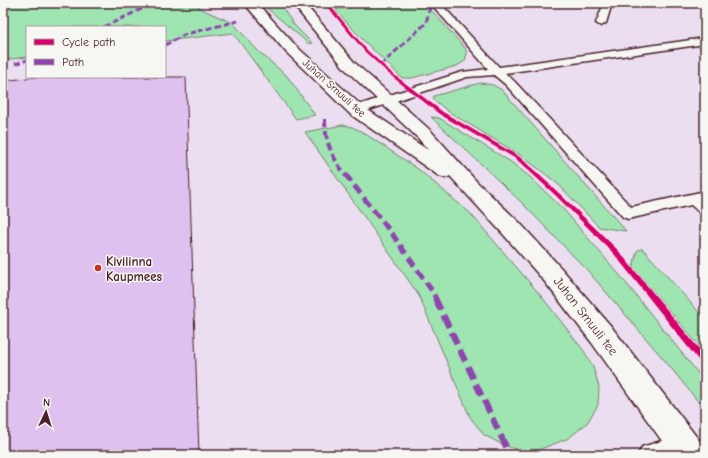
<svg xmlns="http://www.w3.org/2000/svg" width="708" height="458" font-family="'Comic Neue',sans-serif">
	<rect width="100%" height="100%" fill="#f1ebf1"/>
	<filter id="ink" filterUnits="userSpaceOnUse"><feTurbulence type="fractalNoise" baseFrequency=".025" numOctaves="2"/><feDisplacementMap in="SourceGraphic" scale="8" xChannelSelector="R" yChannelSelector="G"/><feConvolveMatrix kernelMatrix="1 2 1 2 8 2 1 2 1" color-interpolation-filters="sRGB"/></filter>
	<g filter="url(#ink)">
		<!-- built -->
		<path fill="#ebdef0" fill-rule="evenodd" d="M 3,3 L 705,3 L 705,455 L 3,455 ZM 27,27 L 165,27 L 165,77 L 27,77 Z"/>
		<!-- green -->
		<path fill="#9fe5b2" stroke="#74826e" d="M 3,3 L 196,3 L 201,9 L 233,23 L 259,52 L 287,76 L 315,115 L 296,119 L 233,33 L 165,41 L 165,27 L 27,27 L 27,57 L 3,60 Z
			M 261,3 L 279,3 L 295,26 L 312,43 L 309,44 Z
			M 388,3 L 425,3 L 465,48 L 467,53 L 465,61 L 457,66 L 412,78 L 402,78 L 362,39 L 336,11 L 337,9 Z
			M 480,83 L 493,85 L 502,90 L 626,231 L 599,227 L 560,186 L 543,172 L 520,155 L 449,112 L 433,99 L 434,96 Z
			M 431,117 L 439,118 L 511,162 L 530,177 L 565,211 L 622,278 L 705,382 L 705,410 L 666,362 L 587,270 L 521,202 Z
			M 343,125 L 352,127 L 361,131 L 418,169 L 470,213 L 542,297 L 584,351 L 593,367 L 599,387 L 598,405 L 587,423 L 569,438 L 538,450 L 522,451 L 503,445 L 484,435 L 470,417 L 419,296 L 411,284 L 305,132 Z
			M 640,249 L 643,249 L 705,319 L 705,353 L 633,267 L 637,251 Z"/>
		<!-- building -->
		<path fill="#dec1ee" stroke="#4a1f2b" d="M 35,77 L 186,77 L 199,455 L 3,455 L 3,81 Z"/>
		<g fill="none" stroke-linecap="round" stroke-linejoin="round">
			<defs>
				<path id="service" d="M 434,3 L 442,3 L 442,5 L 499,67 L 705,38 L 705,44 L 505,73 L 514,81 L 631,207 L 705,191 L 705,215 L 700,213 L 691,205 L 628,219 L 623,217 L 506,85 L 494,75 L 467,77 L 360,113 L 352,113 L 350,110 L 352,107 L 462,72 L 488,69 L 434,7 Z
					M 604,3 L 612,3 L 606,23 L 601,26 L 596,23 Z
					M 684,434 L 692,437 L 695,445 L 692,453 L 687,455 L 638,455 L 642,447 Z"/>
				<path id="secondary" d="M 244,3 L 257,3 L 296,46 L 362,106 L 428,150 L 418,138 L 345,69 L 292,3 L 304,3 L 355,63 L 430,130 L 477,182 L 519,222 L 561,268 L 610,325 L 702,444 L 705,455 L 672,455 L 592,343 L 545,282 L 503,234 L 450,176 L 446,178 L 439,176 L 350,114 L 286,52 Z"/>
			</defs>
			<!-- service casing -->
			<use href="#service" stroke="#4a1f2b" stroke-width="3"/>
			<!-- secondary casing -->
			<use href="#secondary" stroke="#4a1f2b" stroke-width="3"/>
			<!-- service -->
			<use href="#service" fill="#f6f6f2" fill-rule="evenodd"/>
			<!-- secondary -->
			<use href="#secondary" fill="#f6f6f2" fill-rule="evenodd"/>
			<!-- quiet-far3 -->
			<path stroke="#8e44ad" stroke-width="3" stroke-dasharray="6 3" stroke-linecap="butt" d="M 104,27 L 154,3
				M 165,45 L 186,34 L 238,21
				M 15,64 L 27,60
				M 381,65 L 426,23 L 431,3"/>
			<!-- quiet-far2 -->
			<path stroke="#8e44ad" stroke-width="4" stroke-dasharray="8 4" stroke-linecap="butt" d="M 325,119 C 325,143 332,156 345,175"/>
			<!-- quiet-far1 -->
			<path stroke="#8e44ad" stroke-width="5" stroke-dasharray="10 5" stroke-linecap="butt" d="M 345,174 L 393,235 L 432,291 L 436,299"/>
			<!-- quiet -->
			<path stroke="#8e44ad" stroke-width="6" stroke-dasharray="13 6" stroke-linecap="butt" d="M 435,298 L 510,455"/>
			<defs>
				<path id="cycleway" d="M 324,3 L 328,3 L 367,50 L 392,73 L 443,112 L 520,157 L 559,193 L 618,250 L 705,356 L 705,366 L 702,365 L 614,254 L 555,195 L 516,159 L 439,114 L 390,75 L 365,52 Z"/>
			</defs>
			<!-- cycleway casing -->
			<use href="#cycleway" stroke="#f6f6f2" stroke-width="2"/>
			<!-- cycleway -->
			<use href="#cycleway" fill="#d6006c" fill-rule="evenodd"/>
		</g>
	</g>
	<!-- markers -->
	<circle fill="#c8321e" stroke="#f6f6f2" stroke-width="1.5" cx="98" cy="268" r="4"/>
	<g text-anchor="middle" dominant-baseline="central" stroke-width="3" stroke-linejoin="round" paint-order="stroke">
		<!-- far-street labels -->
		<g font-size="11" fill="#4a1f2b" stroke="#f6f6f2">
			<text transform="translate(334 88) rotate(42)">Juhan Smuuli tee</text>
		</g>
		<!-- poi labels -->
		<g font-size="13" font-weight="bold" fill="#4a1f2b" stroke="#f6f6f2" text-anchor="start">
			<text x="106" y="261">Kivilinna<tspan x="106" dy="15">Kaupmees</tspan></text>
		</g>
		<!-- street labels -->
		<g font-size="13" fill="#4a1f2b" stroke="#f6f6f2">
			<text transform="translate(586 316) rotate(52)">Juhan Smuuli tee</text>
		</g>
	</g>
	<!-- margin -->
	<rect width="708" height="458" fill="none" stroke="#f6f6f2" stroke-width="16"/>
	<rect x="8" y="8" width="692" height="442" fill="none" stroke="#4a1f2b" stroke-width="1.5" filter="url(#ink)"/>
	<!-- legend -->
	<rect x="26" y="26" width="140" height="52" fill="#f6f6f2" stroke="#b1a0a2"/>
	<rect x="34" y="39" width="20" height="6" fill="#d6006c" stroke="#b1a0a2"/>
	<text x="62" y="46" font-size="12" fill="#4a1f2b">Cycle path</text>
	<rect x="34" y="59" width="20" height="6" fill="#8e44ad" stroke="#b1a0a2"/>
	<text x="62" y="66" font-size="12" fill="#4a1f2b">Path</text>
	<!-- north arrow -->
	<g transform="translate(46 412) rotate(4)" stroke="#f6f6f2" stroke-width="3" paint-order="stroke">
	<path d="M0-3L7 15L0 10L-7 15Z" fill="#4a1f2b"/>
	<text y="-6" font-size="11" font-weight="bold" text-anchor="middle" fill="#4a1f2b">N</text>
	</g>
</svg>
